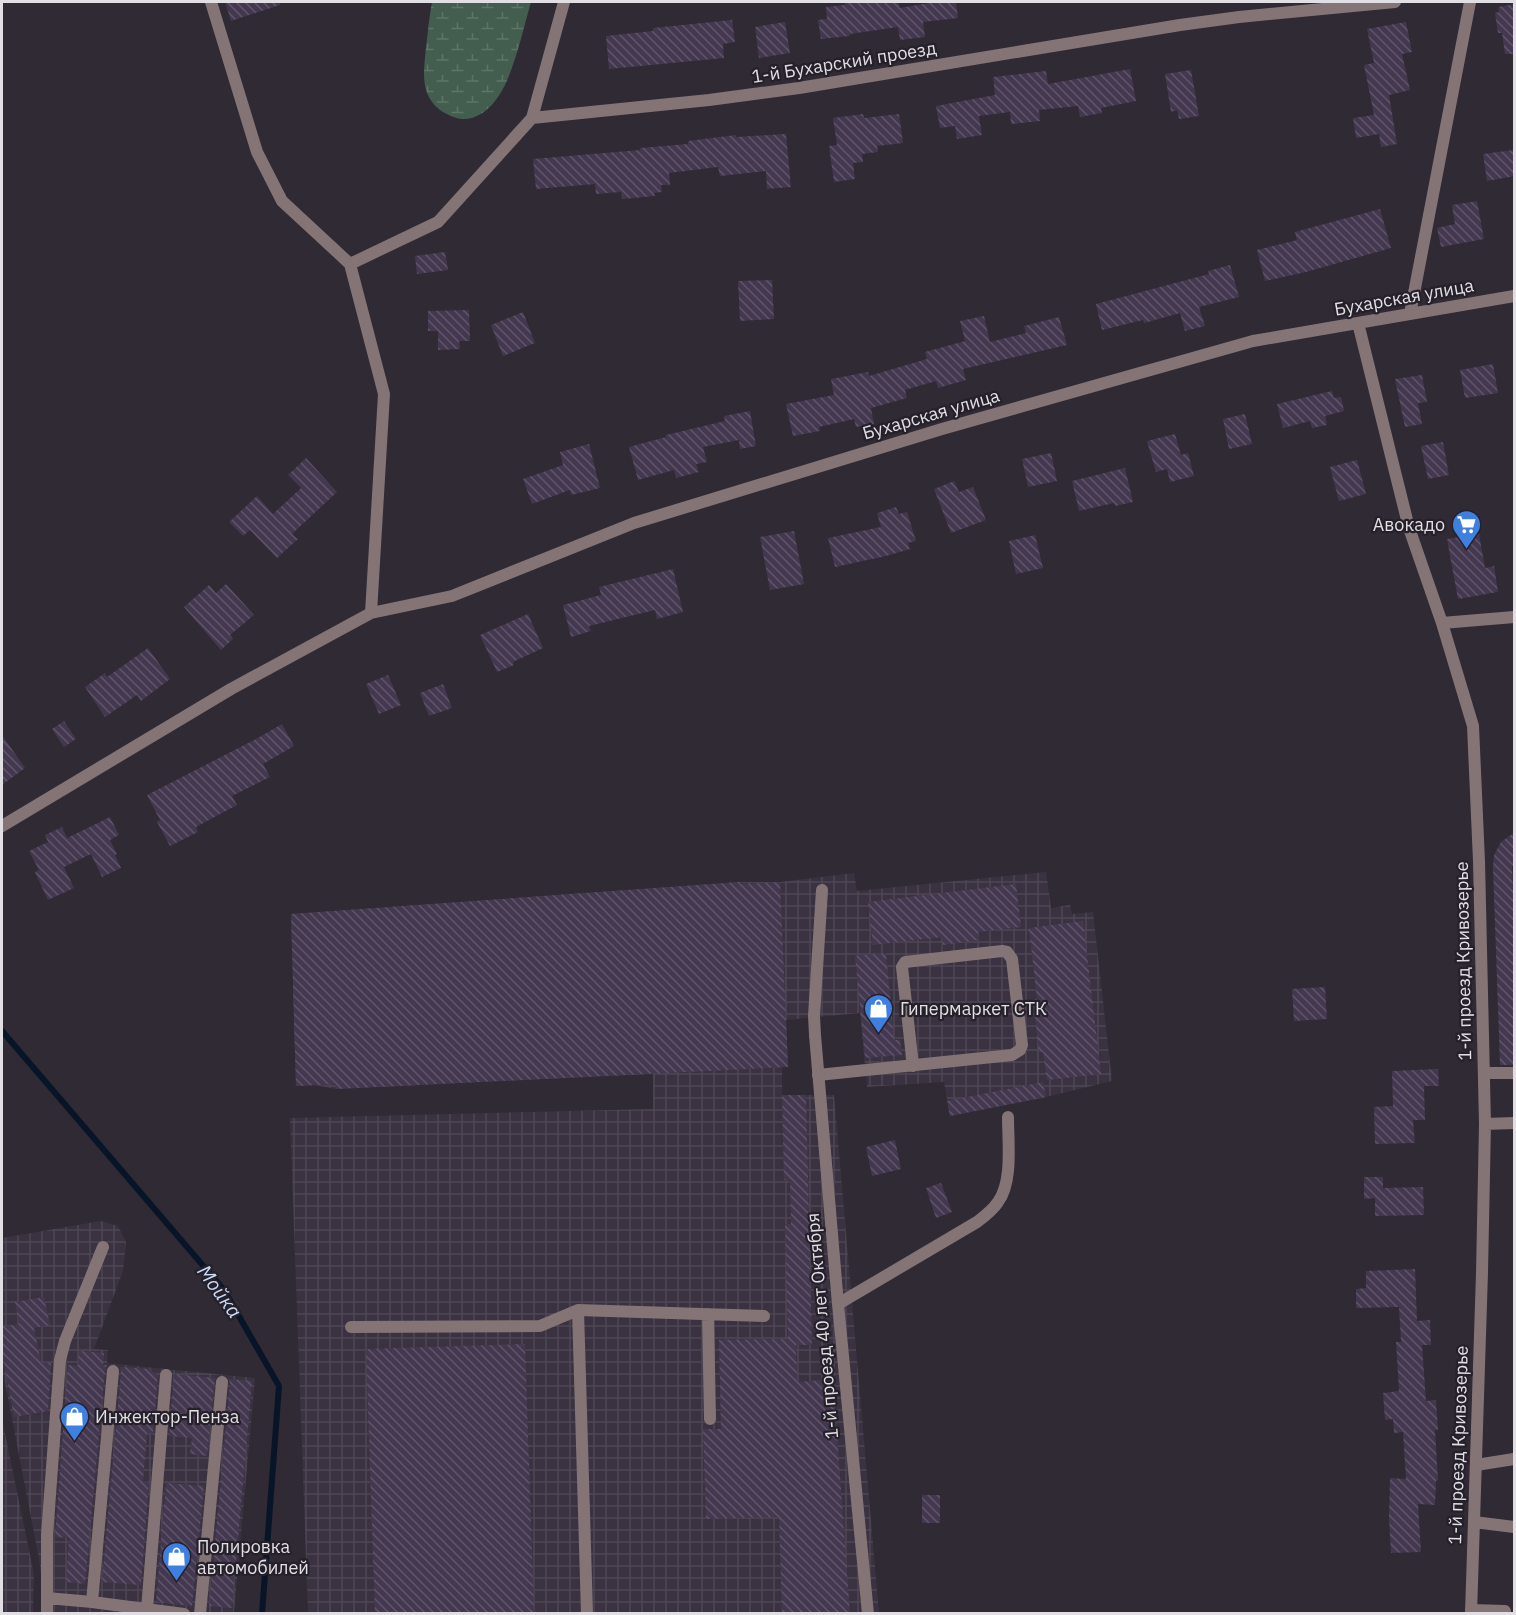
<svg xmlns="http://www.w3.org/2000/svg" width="1516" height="1615" font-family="'IBM Plex Sans',sans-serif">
	<defs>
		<pattern id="industrial-grid" width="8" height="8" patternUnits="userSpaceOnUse" patternTransform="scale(1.5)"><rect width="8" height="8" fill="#3a3241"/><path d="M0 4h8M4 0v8" fill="none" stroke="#4d4653"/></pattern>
		<pattern id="wetland-marsh" width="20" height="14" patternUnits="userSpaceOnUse" patternTransform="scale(1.5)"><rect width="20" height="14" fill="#435d4e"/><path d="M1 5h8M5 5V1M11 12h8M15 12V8" fill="none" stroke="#5e7467"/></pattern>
		<pattern id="building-back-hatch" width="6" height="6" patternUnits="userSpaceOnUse" patternTransform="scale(1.5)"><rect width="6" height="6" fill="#443850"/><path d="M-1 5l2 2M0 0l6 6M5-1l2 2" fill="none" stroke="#5f5469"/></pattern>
	</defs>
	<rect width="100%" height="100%" fill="#2f2a34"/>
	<!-- industrial -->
	<path fill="url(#industrial-grid)" d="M 1046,872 L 1051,908 L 1070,905 L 1072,914 L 1093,912 L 1112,1081 L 1046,1097 L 950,1116 L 944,1082 L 867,1087 L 860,1013 L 786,1020 L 788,1066 L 782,1067 L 782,1095 L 834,1095 L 879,1613 L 308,1613 L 290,1118 L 653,1109 L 653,1074 L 336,1089 L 315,1085 L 296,1086 L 291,914 L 740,882 L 780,882 L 854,873 L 857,891 Z
		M 101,1221 L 118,1226 L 126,1242 L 123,1271 L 94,1349 L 108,1350 L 107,1363 L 255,1378 L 234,1613 L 41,1613 L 42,1584 L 39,1559 L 2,1367 L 2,1238 Z
		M 2,1419 L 34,1574 L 33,1613 L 2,1613 Z"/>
	<!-- wetland -->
	<path fill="url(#wetland-marsh)" d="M 432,2 L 531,2 C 523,29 514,74 498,97 C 489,110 477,120 461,119 C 454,118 446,114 440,110 C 419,94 424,70 426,47 C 428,32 429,17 432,2 Z"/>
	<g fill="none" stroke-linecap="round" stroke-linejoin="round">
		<!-- stream -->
		<path stroke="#081528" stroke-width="6" d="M 2,1031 L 224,1290 L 279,1386 L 262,1614"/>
	</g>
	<!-- building -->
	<path fill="url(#building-back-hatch)" d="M 225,2 L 280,2 L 280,5 L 231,21 Z
		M 844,2 L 898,2 L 900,8 L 929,3 L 929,2 L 956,2 L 958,18 L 923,22 L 925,37 L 900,40 L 898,27 L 850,34 L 850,36 L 821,39 L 818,20 L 827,19 L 826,7 L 845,5 Z
		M 1515,4 L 1515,54 L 1505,54 L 1502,33 L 1498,33 L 1495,13 L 1499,12 L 1498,7 Z
		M 732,20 L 735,42 L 723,44 L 724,58 L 609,69 L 606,36 L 653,31 L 653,28 Z
		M 785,22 L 790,53 L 759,58 L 755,27 Z
		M 1406,22 L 1412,52 L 1402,54 L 1410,90 L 1389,95 L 1397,144 L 1381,147 L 1379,134 L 1356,138 L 1353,118 L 1374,115 L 1364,65 L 1374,63 L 1367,29 Z
		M 1130,69 L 1136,101 L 1101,108 L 1102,113 L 1080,117 L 1078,106 L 1039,110 L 1040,121 L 1011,124 L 1010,112 L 979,116 L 982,135 L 957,139 L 955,126 L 940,128 L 936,106 L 995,95 L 993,77 L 1046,71 L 1048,84 Z
		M 1191,70 L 1199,116 L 1179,119 L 1177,110 L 1171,112 L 1165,74 Z
		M 863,114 L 864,118 L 899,114 L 903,143 L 877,146 L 878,152 L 862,154 L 863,162 L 853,163 L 855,179 L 834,182 L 829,146 L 837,145 L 833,118 Z
		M 786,134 L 791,187 L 767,189 L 766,171 L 720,176 L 718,167 L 669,173 L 670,185 L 661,185 L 662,192 L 654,193 L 655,196 L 622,199 L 621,192 L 596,194 L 595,184 L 536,189 L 533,159 L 640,150 L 640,148 L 688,144 L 688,141 L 736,135 L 736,137 Z
		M 1513,150 L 1515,176 L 1487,181 L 1483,154 Z
		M 1477,201 L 1484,239 L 1441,247 L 1437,228 L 1455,224 L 1452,205 Z
		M 1380,209 L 1391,248 L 1306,272 L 1265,281 L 1257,250 L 1297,240 L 1295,232 Z
		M 445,252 L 448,270 L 417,274 L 415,256 Z
		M 1230,265 L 1239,297 L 1199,307 L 1205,326 L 1185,331 L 1180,313 L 1144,323 L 1143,320 L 1102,330 L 1096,304 L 1209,274 L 1208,271 Z
		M 772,280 L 774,319 L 740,321 L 738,281 Z
		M 469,310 L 470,341 L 459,341 L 460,349 L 438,350 L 438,331 L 428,331 L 428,311 Z
		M 523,312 L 535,343 L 503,356 L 491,325 Z
		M 984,316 L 990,342 L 1026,333 L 1024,326 L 1059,317 L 1067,345 L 963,369 L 966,380 L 938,388 L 936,381 L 905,390 L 907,398 L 871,408 L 874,424 L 856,427 L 854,419 L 819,427 L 820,431 L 793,436 L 786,404 L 834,395 L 831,379 L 868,372 L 869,376 L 927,359 L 925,352 L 965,341 L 960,321 Z
		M 1493,364 L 1498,393 L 1465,398 L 1460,370 Z
		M 1422,375 L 1427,402 L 1418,403 L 1422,424 L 1405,427 L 1395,379 Z
		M 1332,391 L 1334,398 L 1341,397 L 1344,411 L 1325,416 L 1327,425 L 1312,428 L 1310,421 L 1283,428 L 1277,404 Z
		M 750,411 L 756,446 L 740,449 L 739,440 L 703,447 L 707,462 L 696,464 L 699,472 L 676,478 L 674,470 L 638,480 L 629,447 L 666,437 L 666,435 L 725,421 L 724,416 Z
		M 1245,414 L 1252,444 L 1229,449 L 1223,419 Z
		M 1175,434 L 1181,455 L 1188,453 L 1194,476 L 1170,482 L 1167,469 L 1156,472 L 1147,441 Z
		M 1443,442 L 1449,475 L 1428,479 L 1421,446 Z
		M 589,444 L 600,488 L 571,495 L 570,490 L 532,504 L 523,479 L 563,465 L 560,452 Z
		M 1051,453 L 1057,481 L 1028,487 L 1022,459 Z
		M 306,458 L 337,492 L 292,534 L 298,539 L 277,558 L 250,530 L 243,536 L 229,522 L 257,496 L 273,514 L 301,488 L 288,475 Z
		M 1357,460 L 1366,494 L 1339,501 L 1330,467 Z
		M 1125,468 L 1133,502 L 1115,506 L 1114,503 L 1079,511 L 1072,481 Z
		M 954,481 L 959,492 L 973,487 L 986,520 L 951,533 L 934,489 Z
		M 896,507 L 899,514 L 907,512 L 916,541 L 908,543 L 910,549 L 886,556 L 835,567 L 828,538 L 881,527 L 877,513 Z
		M 794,531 L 804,584 L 770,590 L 760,537 Z
		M 1479,534 L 1485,568 L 1494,566 L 1498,592 L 1458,599 L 1447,539 Z
		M 1035,535 L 1043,568 L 1016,574 L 1009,541 Z
		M 673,569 L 683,612 L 657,619 L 655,610 L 589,626 L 591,631 L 571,637 L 563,605 L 601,595 L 599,587 Z
		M 226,584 L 254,615 L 230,635 L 233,639 L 221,650 L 184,607 L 209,585 L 216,593 Z
		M 528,614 L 543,648 L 513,662 L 514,665 L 497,672 L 480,635 Z
		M 148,648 L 170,679 L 141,701 L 137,695 L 105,717 L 85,687 L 105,673 L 107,677 Z
		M 388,675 L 401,705 L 379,714 L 366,684 Z
		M 443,684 L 452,708 L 429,716 L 420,693 Z
		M 64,721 L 76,739 L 64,747 L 52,729 Z
		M 282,724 L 294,746 L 263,764 L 270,777 L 232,796 L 237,805 L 196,827 L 198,832 L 170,846 L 157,822 L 160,820 L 147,795 L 256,739 Z
		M 2,735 L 25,768 L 2,785 Z
		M 110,817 L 119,835 L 110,840 L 117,854 L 115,855 L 121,868 L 102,877 L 91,854 L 64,867 L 74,888 L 48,900 L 35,872 L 39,870 L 29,851 L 48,842 L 45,835 L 62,827 L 67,838 Z
		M 1515,832 L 1515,860 L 1512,867 L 1515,938 L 1515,1065 L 1500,1065 L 1493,868 L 1494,855 L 1501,842 Z
		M 740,882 L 740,884 L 780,882 L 788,1067 L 336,1089 L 336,1084 L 296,1086 L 291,914 Z
		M 1016,884 L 1021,927 L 978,932 L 979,940 L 943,945 L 942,937 L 873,945 L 868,902 Z
		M 1083,921 L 1101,1074 L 1047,1080 L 1043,1052 L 1039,1053 L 1033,1000 L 1037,999 L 1029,928 Z
		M 886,953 L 894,1040 L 900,1040 L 902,1055 L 865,1058 L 855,956 Z
		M 1325,987 L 1327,1019 L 1294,1021 L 1292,989 Z
		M 1438,1069 L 1439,1086 L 1424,1086 L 1425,1120 L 1413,1120 L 1415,1143 L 1375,1144 L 1374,1107 L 1393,1106 L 1392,1071 Z
		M 1043,1082 L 1046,1097 L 950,1116 L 947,1101 Z
		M 782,1095 L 806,1095 L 812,1345 L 796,1345 L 797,1382 L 833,1379 L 850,1614 L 782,1614 L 779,1517 L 706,1519 L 703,1429 L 721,1429 L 719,1340 L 788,1339 L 785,1224 L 791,1224 L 790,1180 L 784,1180 Z
		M 895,1140 L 901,1169 L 872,1176 L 866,1147 Z
		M 1364,1177 L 1383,1177 L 1383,1188 L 1423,1187 L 1424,1215 L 1375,1216 L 1375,1198 L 1364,1199 Z
		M 941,1183 L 952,1212 L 936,1218 L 926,1188 Z
		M 1415,1269 L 1417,1321 L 1430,1320 L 1431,1345 L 1422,1345 L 1426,1401 L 1436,1400 L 1438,1430 L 1435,1430 L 1438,1480 L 1436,1481 L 1435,1505 L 1418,1504 L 1421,1552 L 1391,1553 L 1389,1517 L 1390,1478 L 1406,1479 L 1403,1432 L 1394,1433 L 1393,1419 L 1385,1420 L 1383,1393 L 1399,1391 L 1396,1342 L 1401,1342 L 1399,1307 L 1356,1308 L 1356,1289 L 1366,1288 L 1366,1271 Z
		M 44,1297 L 50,1325 L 34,1328 L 41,1362 L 51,1363 L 48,1411 L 14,1417 L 2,1352 L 2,1327 L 19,1324 L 15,1302 Z
		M 525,1344 L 534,1614 L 375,1614 L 366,1349 Z
		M 79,1351 L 104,1353 L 103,1365 L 107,1365 L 105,1370 L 85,1584 L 66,1582 L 69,1538 L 55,1537 L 68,1365 L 78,1366 Z
		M 120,1367 L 152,1369 L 152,1372 L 158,1373 L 153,1434 L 147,1433 L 143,1481 L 149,1481 L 141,1585 L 102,1582 L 121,1372 Z
		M 174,1374 L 215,1378 L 207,1456 L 190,1454 L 192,1438 L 169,1436 Z
		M 229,1379 L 252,1381 L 232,1608 L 209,1606 L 230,1383 Z
		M 166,1483 L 204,1486 L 192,1606 L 156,1602 Z
		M 922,1495 L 940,1495 L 940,1523 L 922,1523 Z"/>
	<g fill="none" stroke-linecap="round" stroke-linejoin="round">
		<!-- service -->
		<path stroke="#847475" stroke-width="12" d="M 815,1035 L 814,1016 L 822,890
			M 1484,1073 L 1514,1073
			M 818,1075 C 883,1068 948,1062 1012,1055 L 1020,1050 L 1022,1045 L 1012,959 L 1007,952 L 1002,951 L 905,962 L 902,967 L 913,1066
			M 708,1314 L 710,1419
			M 351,1327 L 540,1326 L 578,1310
			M 1476,1465 L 1514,1459
			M 1474,1522 L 1514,1527
			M 47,1598 L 92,1602 L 184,1614
			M 92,1602 L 113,1371
			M 147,1609 L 166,1375
			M 1471,1610 L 1505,1611
			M 47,1614 L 47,1535 L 60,1360 L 65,1341 L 103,1247
			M 200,1614 L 222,1382
			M 587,1614 L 578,1310 L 764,1316"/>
		<!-- minor -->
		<path stroke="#847475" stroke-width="12" d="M 211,2 L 257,152 L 282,201 L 350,264 L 384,394 L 371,613
			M 532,118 L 564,2
			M 350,264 L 438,222 L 532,118 L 709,100 L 799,88 L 1180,25 L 1239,17 L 1395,2
			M 1410,314 L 1470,2
			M 1358,323 L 1409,528 L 1442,623 L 1473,726 L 1479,861 L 1485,1124 L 1482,1273 L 1471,1614
			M 1442,623 L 1514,617
			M 2,826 L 231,689 L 371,613 L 452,596 L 634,523 L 942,429 L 1253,341 L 1514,296
			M 815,1035 L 838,1304 L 868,1614
			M 1485,1124 L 1514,1123
			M 838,1304 L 977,1222 C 985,1216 993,1210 998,1202 C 1013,1182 1008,1142 1008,1117"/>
	</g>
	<!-- icons -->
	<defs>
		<symbol id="supermarket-pin" viewBox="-11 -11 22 30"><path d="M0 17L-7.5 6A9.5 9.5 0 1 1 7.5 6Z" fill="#3f7fe0" stroke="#25202a"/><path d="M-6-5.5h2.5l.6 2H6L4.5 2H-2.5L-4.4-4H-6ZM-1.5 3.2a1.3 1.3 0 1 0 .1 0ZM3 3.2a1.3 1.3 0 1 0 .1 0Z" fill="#fff"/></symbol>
		<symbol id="shop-pin" viewBox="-11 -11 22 30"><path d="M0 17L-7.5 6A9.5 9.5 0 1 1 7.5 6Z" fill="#3f7fe0" stroke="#25202a"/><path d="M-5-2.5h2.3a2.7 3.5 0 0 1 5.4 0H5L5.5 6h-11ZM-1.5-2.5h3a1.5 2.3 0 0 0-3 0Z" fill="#fff"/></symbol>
	</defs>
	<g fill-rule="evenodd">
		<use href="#supermarket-pin" x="1450" y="508" width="33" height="45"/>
		<use href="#shop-pin" x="862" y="992" width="33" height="45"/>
		<use href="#shop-pin" x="58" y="1400" width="33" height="45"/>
		<use href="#shop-pin" x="160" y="1540" width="33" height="45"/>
	</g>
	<g text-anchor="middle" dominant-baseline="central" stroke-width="4.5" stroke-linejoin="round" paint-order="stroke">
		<!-- street labels -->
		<g font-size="18" fill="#e1dee4" stroke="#25202a">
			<text transform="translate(844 62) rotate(-9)">1-й Бухарский проезд</text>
			<text transform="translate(1404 297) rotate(-10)">Бухарская улица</text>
			<text transform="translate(931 414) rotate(-16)">Бухарская улица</text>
			<text transform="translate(1463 961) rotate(-91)">1-й проезд Кривозерье</text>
			<text transform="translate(822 1326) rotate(-95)">1-й проезд 40 лет Октября</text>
			<text transform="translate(1458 1445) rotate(-88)">1-й проезд Кривозерье</text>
		</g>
		<!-- poi labels -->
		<g font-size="18" fill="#e1dee4" stroke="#25202a" text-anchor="start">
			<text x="1445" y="524" text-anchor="end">Авокадо</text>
			<text x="900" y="1008">Гипермаркет СТК</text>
			<text x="95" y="1416">Инжектор-Пенза</text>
			<text x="197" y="1546">Полировка<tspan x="197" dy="21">автомобилей</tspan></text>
		</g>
		<!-- water labels -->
		<g font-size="20" font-style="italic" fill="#c7daf6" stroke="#25202a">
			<text transform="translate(220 1291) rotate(54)">Мойка</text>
		</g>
	</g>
	<!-- border -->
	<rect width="1516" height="1615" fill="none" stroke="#e1dee4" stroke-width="6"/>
</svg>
